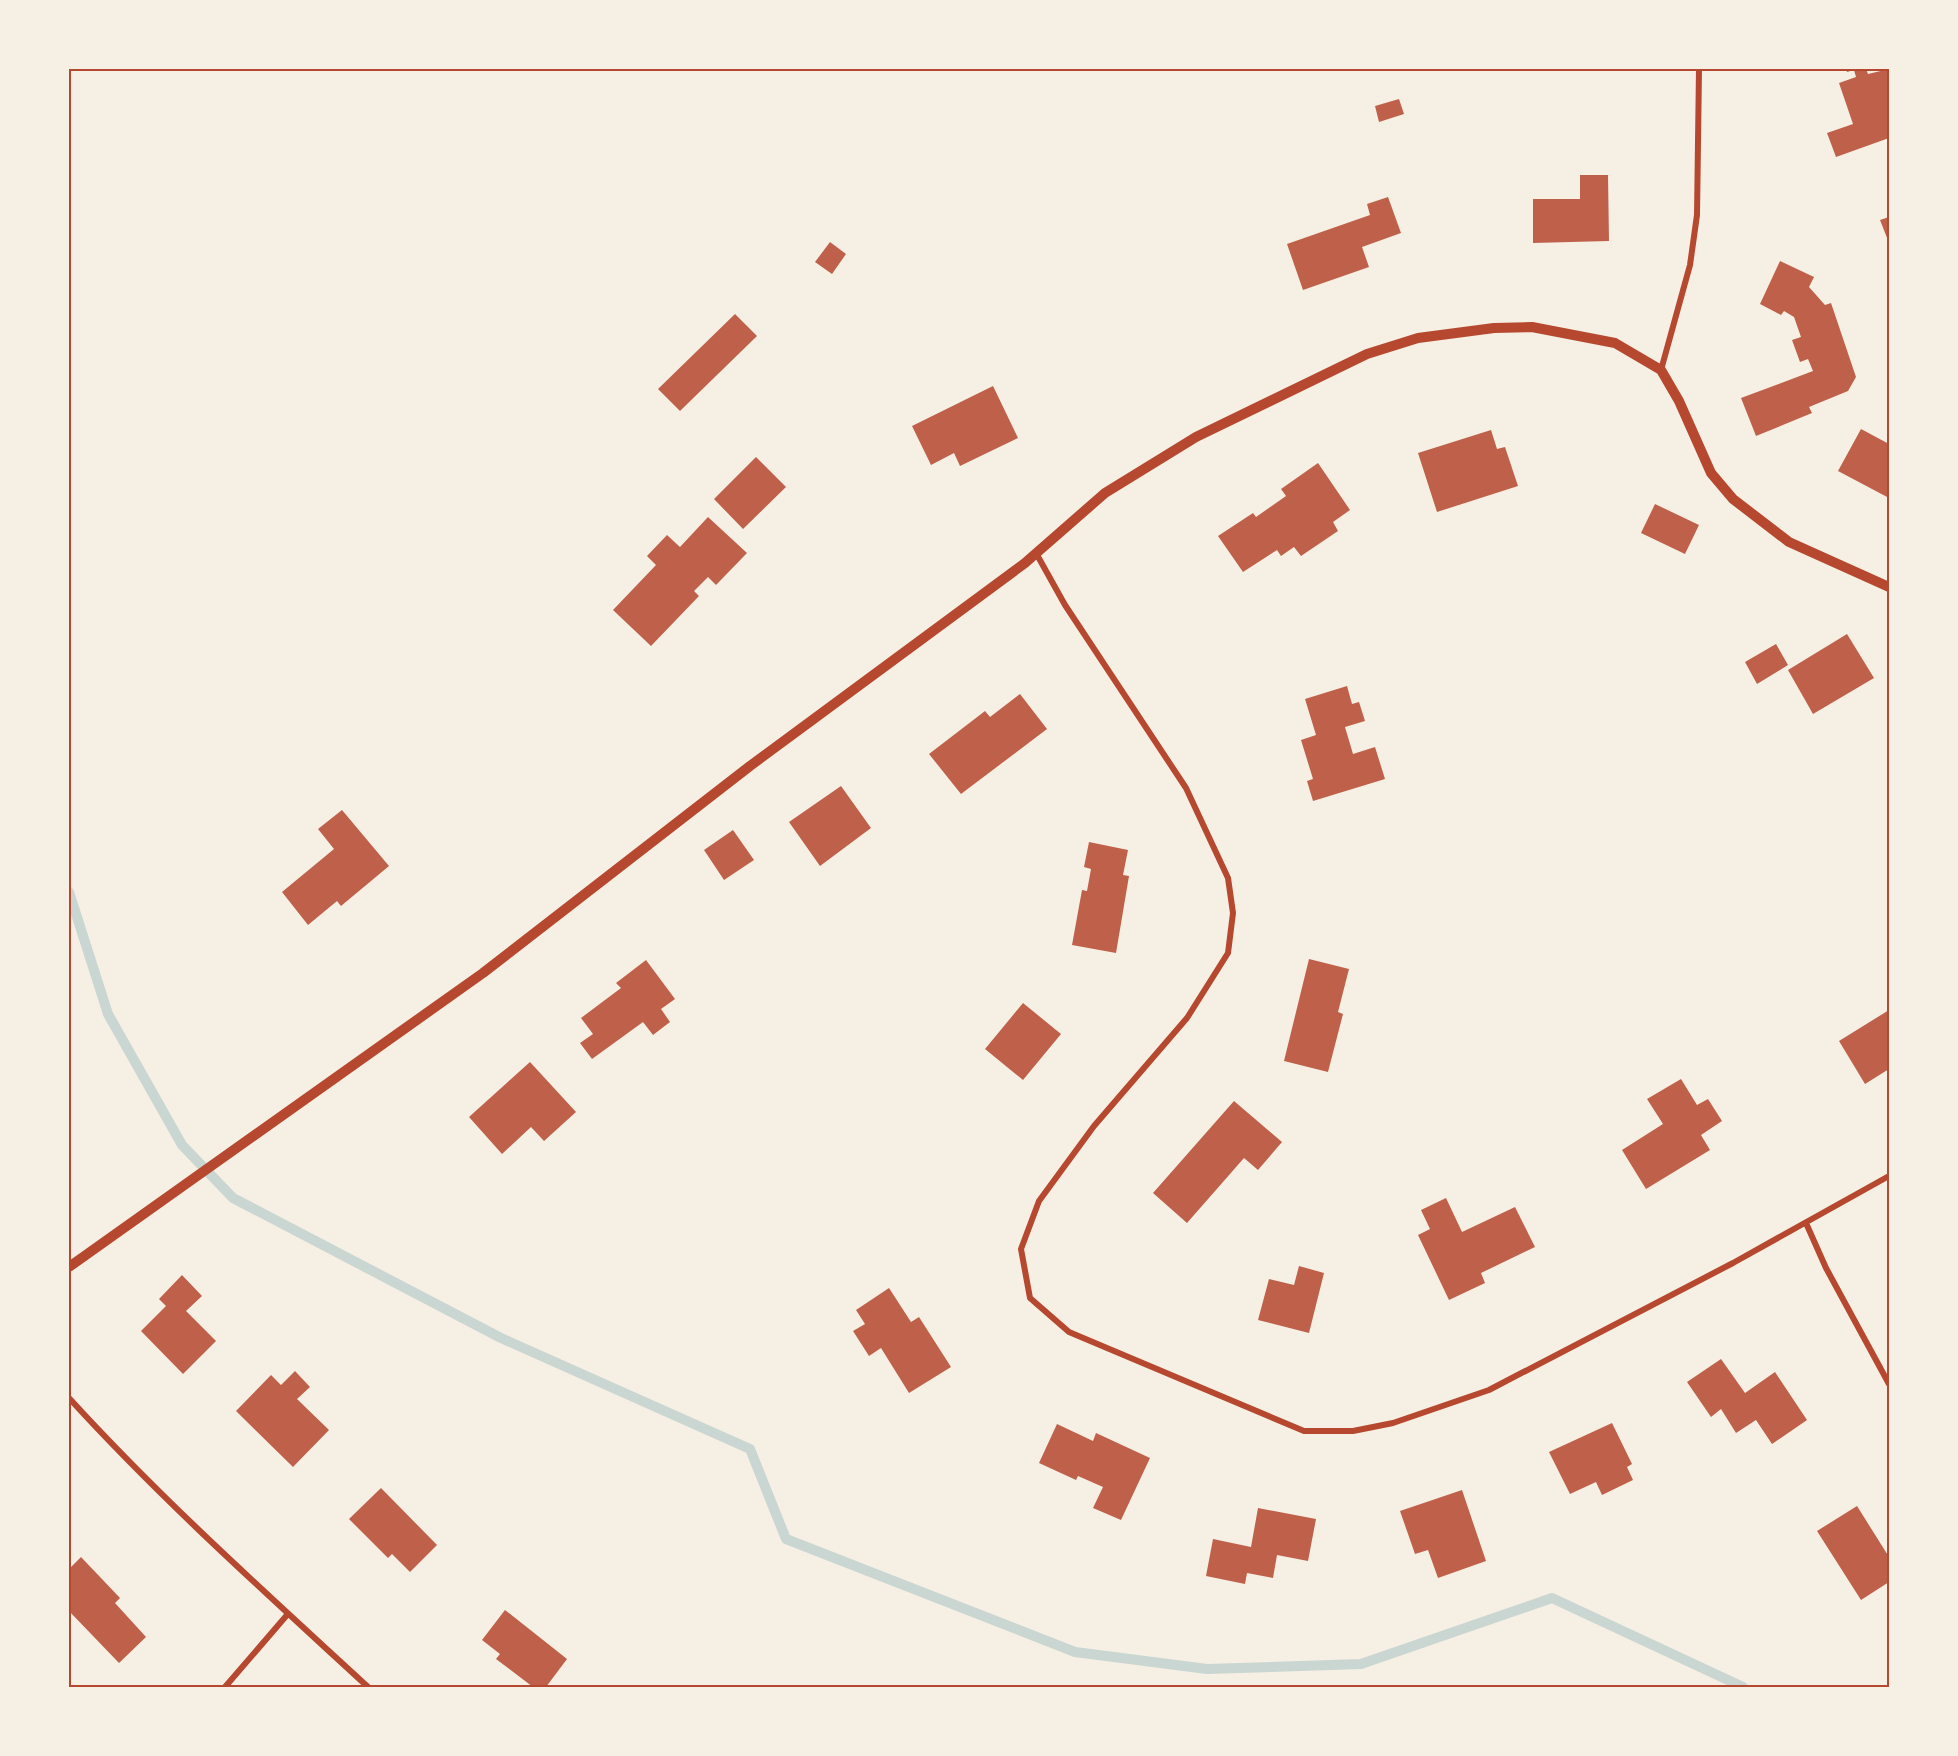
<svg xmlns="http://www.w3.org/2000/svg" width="1958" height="1756" font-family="'Source Sans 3',sans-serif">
	<rect width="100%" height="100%" fill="#f6efe4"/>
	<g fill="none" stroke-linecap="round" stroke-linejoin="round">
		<!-- stream -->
		<path stroke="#c9d6d2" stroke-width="10" d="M 69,892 L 108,1014 L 182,1145 L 233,1198 L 501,1338 L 750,1449 L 786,1539 L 1075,1652 L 1207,1669 L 1361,1664 L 1552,1598 L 1743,1687"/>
	</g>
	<!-- building -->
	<path fill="#bf614a" d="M 1846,69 L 1866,69 L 1868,74 L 1889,69 L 1889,138 L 1836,157 L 1827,133 L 1853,124 L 1839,83 L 1856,77 L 1854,70 L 1847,72 Z
		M 1399,99 L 1404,114 L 1379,122 L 1375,106 Z
		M 1580,175 L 1608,175 L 1609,241 L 1533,243 L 1533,199 L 1580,199 Z
		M 1388,197 L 1401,233 L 1362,247 L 1369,267 L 1303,290 L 1287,244 L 1370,215 L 1367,204 Z
		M 1889,217 L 1889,243 L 1880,220 Z
		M 830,242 L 846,254 L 832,274 L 815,262 Z
		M 1780,261 L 1814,277 L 1809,287 L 1825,305 L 1831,303 L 1856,377 L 1848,391 L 1809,407 L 1812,413 L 1756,436 L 1741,398 L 1813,371 L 1808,359 L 1800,362 L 1792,340 L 1801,337 L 1794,317 L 1784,311 L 1781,315 L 1760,304 Z
		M 735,314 L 757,336 L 680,411 L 658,389 Z
		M 993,386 L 1018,438 L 960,466 L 954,453 L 931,465 L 912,426 Z
		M 1861,429 L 1889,444 L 1889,498 L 1838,471 Z
		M 1491,430 L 1497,449 L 1505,447 L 1518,486 L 1437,512 L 1418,453 Z
		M 756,457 L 786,487 L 743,529 L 714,499 Z
		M 1318,463 L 1350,510 L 1333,522 L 1338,531 L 1301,556 L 1294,547 L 1281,556 L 1277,550 L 1243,572 L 1218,536 L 1253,513 L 1256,517 L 1286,496 L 1281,489 Z
		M 1655,504 L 1699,525 L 1685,554 L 1641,533 Z
		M 708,517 L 747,553 L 716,585 L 708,577 L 694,591 L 699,596 L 651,646 L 613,610 L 656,565 L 647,556 L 667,535 L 680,547 Z
		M 1847,634 L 1874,678 L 1813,714 L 1788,670 Z
		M 1776,644 L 1788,665 L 1757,684 L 1745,662 Z
		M 1347,686 L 1352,704 L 1359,702 L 1365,721 L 1345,727 L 1353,754 L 1375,747 L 1385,779 L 1313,801 L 1307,781 L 1313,779 L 1301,740 L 1316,735 L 1305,699 Z
		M 1020,694 L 1047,729 L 961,794 L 929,754 L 985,711 L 990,717 Z
		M 841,786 L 871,828 L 820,866 L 789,822 Z
		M 342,810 L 389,866 L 341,906 L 337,901 L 308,925 L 282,892 L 334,849 L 318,829 Z
		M 733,830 L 754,860 L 724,880 L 704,850 Z
		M 1089,842 L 1128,850 L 1123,875 L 1129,876 L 1116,953 L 1072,945 L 1082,890 L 1087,891 L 1091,869 L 1084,867 Z
		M 1309,959 L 1349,969 L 1338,1012 L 1343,1014 L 1328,1072 L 1284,1061 Z
		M 646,960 L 675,999 L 661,1009 L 670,1022 L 653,1035 L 643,1022 L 592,1059 L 580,1043 L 593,1034 L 581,1018 L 621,988 L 616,983 Z
		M 1023,1003 L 1061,1034 L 1023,1080 L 985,1049 Z
		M 1889,1010 L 1889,1069 L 1865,1084 L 1839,1041 Z
		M 530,1062 L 576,1112 L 544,1141 L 531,1127 L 502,1154 L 469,1117 Z
		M 1681,1079 L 1697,1105 L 1708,1099 L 1722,1121 L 1701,1135 L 1710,1150 L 1646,1189 L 1622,1150 L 1663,1124 L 1647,1099 Z
		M 1234,1101 L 1282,1142 L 1258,1170 L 1244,1158 L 1187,1223 L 1153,1193 Z
		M 1446,1198 L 1462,1232 L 1515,1207 L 1535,1247 L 1481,1273 L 1485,1283 L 1449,1300 L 1418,1235 L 1430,1229 L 1421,1210 Z
		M 1299,1266 L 1324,1273 L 1309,1333 L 1258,1320 L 1269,1279 L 1294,1285 Z
		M 182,1275 L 202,1296 L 186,1311 L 216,1341 L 183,1374 L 141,1331 L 166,1306 L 159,1299 Z
		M 889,1288 L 911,1322 L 919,1317 L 951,1367 L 909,1393 L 881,1348 L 869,1356 L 853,1331 L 865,1324 L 856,1310 Z
		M 1721,1359 L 1745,1393 L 1775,1372 L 1807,1420 L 1772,1444 L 1756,1420 L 1736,1433 L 1721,1409 L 1711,1417 L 1687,1382 Z
		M 295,1371 L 310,1387 L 297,1399 L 329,1430 L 293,1467 L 236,1411 L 271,1375 L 281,1385 Z
		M 1612,1423 L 1632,1464 L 1627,1467 L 1633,1480 L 1602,1495 L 1596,1482 L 1570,1494 L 1549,1452 Z
		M 1057,1424 L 1093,1441 L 1096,1433 L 1150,1458 L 1121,1520 L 1093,1508 L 1103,1487 L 1078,1476 L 1076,1480 L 1039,1463 Z
		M 381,1488 L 437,1545 L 410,1572 L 392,1554 L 388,1558 L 349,1519 Z
		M 1462,1490 L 1486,1561 L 1438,1578 L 1428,1550 L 1415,1554 L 1400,1511 Z
		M 1857,1506 L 1889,1557 L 1889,1582 L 1861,1600 L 1817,1531 Z
		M 1258,1508 L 1316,1519 L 1308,1561 L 1277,1555 L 1273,1578 L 1247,1573 L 1245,1584 L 1206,1576 L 1213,1539 L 1251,1547 Z
		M 81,1557 L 120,1598 L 115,1603 L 146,1637 L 119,1663 L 69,1611 L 69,1569 Z
		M 505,1610 L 567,1659 L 546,1687 L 533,1687 L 496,1659 L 500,1654 L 482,1640 Z"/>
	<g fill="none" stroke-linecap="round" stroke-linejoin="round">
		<!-- minor -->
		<path stroke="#b5482f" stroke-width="6" d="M 1661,370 L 1690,265 L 1697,215 L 1699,69
			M 1036,553 L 1065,605 L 1186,788 L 1228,878 L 1233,913 L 1228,953 L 1187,1018 L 1094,1126 L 1039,1201 L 1021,1249 L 1030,1298 L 1069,1332 L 1304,1431 L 1353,1431 L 1393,1423 L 1489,1390 L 1733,1263 L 1889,1176
			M 1806,1223 L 1826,1268 L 1889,1384
			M 69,1398 C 163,1501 266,1593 368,1687
			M 225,1687 L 287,1615"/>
		<!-- tertiary -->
		<path stroke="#b5482f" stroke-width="10" d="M 69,1267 L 483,973 L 750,766 L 1025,563 L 1105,493 L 1196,437 L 1367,354 L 1418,338 L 1494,328 L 1532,327 L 1615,343 L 1661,370 L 1679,401 L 1711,473 L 1733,499 L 1789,542 L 1889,587"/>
	</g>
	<!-- border -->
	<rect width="1958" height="1756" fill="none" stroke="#f6efe4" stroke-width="141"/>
	<rect x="70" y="70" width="1818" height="1616" fill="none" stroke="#b5482f" stroke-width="2"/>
</svg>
